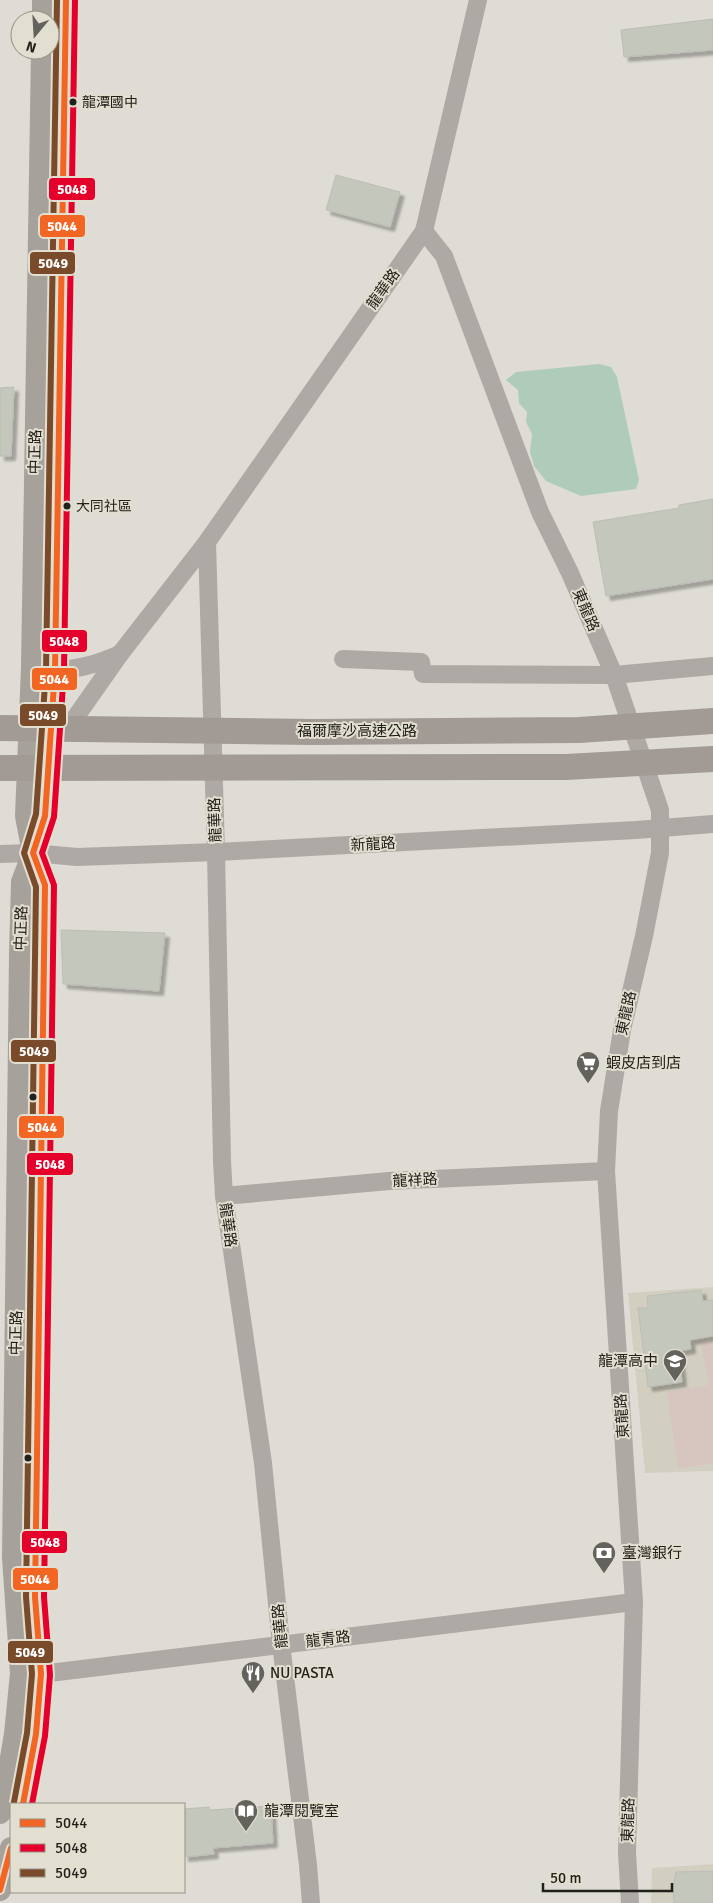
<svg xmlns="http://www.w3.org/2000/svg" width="713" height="1903" viewBox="0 0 713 1903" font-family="Signika,'Noto Sans TC',sans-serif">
	<defs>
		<filter id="shadow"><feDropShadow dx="4.5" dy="4.5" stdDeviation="1" flood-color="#0004"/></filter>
	</defs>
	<rect width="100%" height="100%" fill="#dedcd4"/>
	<g fill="#d3cfc0">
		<polygon points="713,1287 713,1471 645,1473 628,1293"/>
		<polygon points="713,1864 713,1903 651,1903 652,1868"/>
	</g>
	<polygon fill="#d7c5bf" points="713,1342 713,1463 678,1469 667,1392 709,1385 701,1344"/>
	<polygon fill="#aeccb9" points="599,364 611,367 617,377 639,480 636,489 581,496 546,481 534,466 530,452 532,434 526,422 527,412 519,403 518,390 506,380 516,372"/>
	<g fill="#c4c7bb" stroke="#bcbdb7" filter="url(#shadow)">
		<polygon points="713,19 713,50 624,57 621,30"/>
		<polygon points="336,175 400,192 390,227 326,210"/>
		<polygon points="14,387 11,456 0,456 0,388"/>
		<polygon points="713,499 713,579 606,596 593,522 679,508 679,505"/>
		<polygon points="61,930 165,933 159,991 63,984"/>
		<polygon points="701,1290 703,1301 713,1300 713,1336 690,1340 691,1349 679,1351 682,1382 648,1387 638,1308 648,1308 647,1296"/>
		<polygon points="271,1806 273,1843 213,1848 214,1854 184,1857 184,1809 209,1807 210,1810"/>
		<polygon points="713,1871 713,1903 674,1903 673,1887 676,1872"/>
	</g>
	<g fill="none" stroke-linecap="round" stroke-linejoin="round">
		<g stroke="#aea9a4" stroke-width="18">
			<polyline points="424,231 444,256 540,512 570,573 614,675 660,810 660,853 644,936 622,1030 609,1111 606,1171 634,1602 627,1853 630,1903"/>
			<polyline points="207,542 216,852 222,1161 224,1196 263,1463 281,1644 308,1865 311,1903"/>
			<polyline points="343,659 421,662 423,674 614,675 713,666"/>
			<path d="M43,669C69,672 96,665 120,654"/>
			<polyline points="61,732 68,728 120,654 207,542 424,231 478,0"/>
			<polyline points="0,854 33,853 77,857 216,852 636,830 713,824"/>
			<polyline points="224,1196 389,1181 606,1171"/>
			<polyline points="29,1673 41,1674 634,1602"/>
		</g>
		<g stroke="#a7a19b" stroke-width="22">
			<polyline points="43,20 43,0"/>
			<polyline points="23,1804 36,1734 41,1674 35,1597 45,885 33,853 45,816 55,670 66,0"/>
			<polyline points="0,1813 4,1800 15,1734 21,1673 13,1558 20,954 22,882 33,853 26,816 32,667 42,50"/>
			<polyline points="0,1890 11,1848"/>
		</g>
		<g stroke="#a29b95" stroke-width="26">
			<polyline points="0,728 313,732 579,730 713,721"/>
			<polyline points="0,768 566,767 713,759"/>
		</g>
		<g stroke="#e2ded0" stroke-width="10">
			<g id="bus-1">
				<polyline points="23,1804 36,1734 41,1674 35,1597 45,885 33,853 45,816 55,670 66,0"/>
				<polyline points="0,1890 11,1848"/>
			</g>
		</g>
		<g stroke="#e2ded0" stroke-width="10">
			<polyline id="bus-2" points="32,1804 45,1736 50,1675 44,1597 54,885 42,853 54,817 64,670 75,0"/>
		</g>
		<g stroke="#e2ded0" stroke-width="10">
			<polyline id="bus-3" points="14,1802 27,1733 32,1674 26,1597 36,887 24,853 36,814 46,670 57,0"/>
		</g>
		<use href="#bus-1" stroke="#f26522" stroke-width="6"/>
		<use href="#bus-2" stroke="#e4002b" stroke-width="6"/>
		<use href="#bus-3" stroke="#7a4b2a" stroke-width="6"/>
	</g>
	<defs>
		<g id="supermarket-pin" transform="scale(1.25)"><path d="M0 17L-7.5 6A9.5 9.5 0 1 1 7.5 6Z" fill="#64625c" stroke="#e2ded0"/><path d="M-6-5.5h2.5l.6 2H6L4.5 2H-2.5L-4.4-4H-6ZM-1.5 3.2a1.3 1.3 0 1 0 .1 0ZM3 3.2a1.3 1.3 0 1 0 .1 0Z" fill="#fff"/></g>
		<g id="school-pin" transform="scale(1.25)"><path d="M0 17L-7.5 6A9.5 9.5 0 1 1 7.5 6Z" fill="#64625c" stroke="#e2ded0"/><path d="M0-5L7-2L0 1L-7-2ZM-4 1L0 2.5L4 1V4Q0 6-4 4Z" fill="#fff"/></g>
		<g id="bank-pin" transform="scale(1.25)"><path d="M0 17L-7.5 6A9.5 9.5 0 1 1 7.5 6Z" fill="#64625c" stroke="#e2ded0"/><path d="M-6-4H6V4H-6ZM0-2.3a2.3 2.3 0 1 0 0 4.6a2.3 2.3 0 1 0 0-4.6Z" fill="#fff"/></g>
		<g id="restaurant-pin" transform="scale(1.25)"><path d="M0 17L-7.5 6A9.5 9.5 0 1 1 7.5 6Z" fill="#64625c" stroke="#e2ded0"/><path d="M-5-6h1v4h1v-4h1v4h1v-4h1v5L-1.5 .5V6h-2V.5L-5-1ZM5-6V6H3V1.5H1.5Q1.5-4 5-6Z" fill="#fff"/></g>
		<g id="library-pin" transform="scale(1.25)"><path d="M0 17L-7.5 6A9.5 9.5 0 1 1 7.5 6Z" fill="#64625c" stroke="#e2ded0"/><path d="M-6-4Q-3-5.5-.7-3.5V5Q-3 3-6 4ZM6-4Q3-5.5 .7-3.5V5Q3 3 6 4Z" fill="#fff"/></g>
	</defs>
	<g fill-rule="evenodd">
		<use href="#supermarket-pin" x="588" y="1063"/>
		<use href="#school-pin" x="675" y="1361"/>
		<use href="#bank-pin" x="604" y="1553"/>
		<use href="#restaurant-pin" x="253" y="1673"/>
		<use href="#library-pin" x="246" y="1811"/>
	</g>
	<g fill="#22201b" stroke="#e2ded0" stroke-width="2">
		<circle cx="73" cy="102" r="4.5"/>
		<circle cx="67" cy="506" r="4.5"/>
		<circle cx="33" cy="1097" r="4.5"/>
		<circle cx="28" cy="1458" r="4.5"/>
	</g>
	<g text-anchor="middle" stroke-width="4" stroke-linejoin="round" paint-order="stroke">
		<g font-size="14" fill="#22201b" stroke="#e2ded0" text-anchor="start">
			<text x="82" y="107">龍潭國中</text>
			<text x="76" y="511">大同社區</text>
		</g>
		<g font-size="15" fill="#22201b" stroke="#e2ded0">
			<text transform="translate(383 289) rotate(-55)" y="5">龍華路</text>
			<text transform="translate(35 452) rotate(-89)" y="5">中正路</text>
			<text transform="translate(586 610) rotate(67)" y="5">東龍路</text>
			<text x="357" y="736">福爾摩沙高速公路</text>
			<text transform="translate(215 820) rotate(-92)" y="5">龍華路</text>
			<text transform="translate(373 844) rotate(-3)" y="5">新龍路</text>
			<text transform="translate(21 928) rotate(-88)" y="5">中正路</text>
			<text transform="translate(626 1013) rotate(-78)" y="5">東龍路</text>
			<text transform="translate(415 1180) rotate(-3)" y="5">龍祥路</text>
			<text transform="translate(228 1225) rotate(82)" y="5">龍華路</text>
			<text transform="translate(16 1333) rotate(-89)" y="5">中正路</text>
			<text transform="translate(622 1416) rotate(-94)" y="5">東龍路</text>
			<text transform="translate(280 1626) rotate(-96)" y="5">龍華路</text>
			<text transform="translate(328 1639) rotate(-7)" y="5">龍青路</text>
			<text transform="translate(628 1820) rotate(-88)" y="5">東龍路</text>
		</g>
		<g font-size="15" fill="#22201b" stroke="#e2ded0" text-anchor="start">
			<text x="606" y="1068">蝦皮店到店</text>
			<text x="658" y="1366" text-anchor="end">龍潭高中</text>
			<text x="622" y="1558">臺灣銀行</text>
			<text x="270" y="1678">NU PASTA</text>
			<text x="264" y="1816">龍潭閱覽室</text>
		</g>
	</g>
	<g stroke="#e2ded0" stroke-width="2">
		<rect x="48" y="177" width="48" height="24" rx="5" fill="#e4002b"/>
		<rect x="39" y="214" width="47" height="24" rx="5" fill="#f26522"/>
		<rect x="29" y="251" width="47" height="24" rx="5" fill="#7a4b2a"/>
		<rect x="41" y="629" width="47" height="24" rx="5" fill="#e4002b"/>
		<rect x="31" y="667" width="47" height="24" rx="5" fill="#f26522"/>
		<rect x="19" y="703" width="48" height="24" rx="5" fill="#7a4b2a"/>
		<rect x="10" y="1039" width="47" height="24" rx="5" fill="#7a4b2a"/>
		<rect x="18" y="1115" width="47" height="24" rx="5" fill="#f26522"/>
		<rect x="26" y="1152" width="48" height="24" rx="5" fill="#e4002b"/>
		<rect x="21" y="1530" width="47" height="24" rx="5" fill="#e4002b"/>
		<rect x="12" y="1567" width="47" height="24" rx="5" fill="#f26522"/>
		<rect x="7" y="1640" width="47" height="24" rx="5" fill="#7a4b2a"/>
	</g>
	<g font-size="14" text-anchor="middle" font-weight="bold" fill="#fff">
		<text x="72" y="194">5048</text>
		<text x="62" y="231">5044</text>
		<text x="53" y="268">5049</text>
		<text x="64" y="646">5048</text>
		<text x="54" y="684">5044</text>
		<text x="43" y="720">5049</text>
		<text x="34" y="1056">5049</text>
		<text x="42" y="1132">5044</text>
		<text x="50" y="1169">5048</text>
		<text x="45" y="1547">5048</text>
		<text x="35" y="1584">5044</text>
		<text x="30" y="1657">5049</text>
	</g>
	<rect x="10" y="1803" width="175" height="90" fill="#e2ded0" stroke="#959288"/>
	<rect x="20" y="1819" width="25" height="8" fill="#f26522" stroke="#959288"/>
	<text x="55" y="1828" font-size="15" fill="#22201b">5044</text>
	<rect x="20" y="1844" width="25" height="8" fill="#e4002b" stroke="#959288"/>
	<text x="55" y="1853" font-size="15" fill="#22201b">5048</text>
	<rect x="20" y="1869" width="25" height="8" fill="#7a4b2a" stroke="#959288"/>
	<text x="55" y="1878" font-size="15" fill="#22201b">5049</text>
	<g transform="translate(35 35) rotate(198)"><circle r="24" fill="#e2ded0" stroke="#959288"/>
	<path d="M0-4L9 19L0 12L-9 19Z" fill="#64625c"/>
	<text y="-8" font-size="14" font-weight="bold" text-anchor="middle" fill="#22201b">N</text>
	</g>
	<path d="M543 1883v8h129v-8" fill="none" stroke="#22201b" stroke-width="2.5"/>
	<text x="550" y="1883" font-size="15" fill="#22201b" stroke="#e2ded0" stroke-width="4" paint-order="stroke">50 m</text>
</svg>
